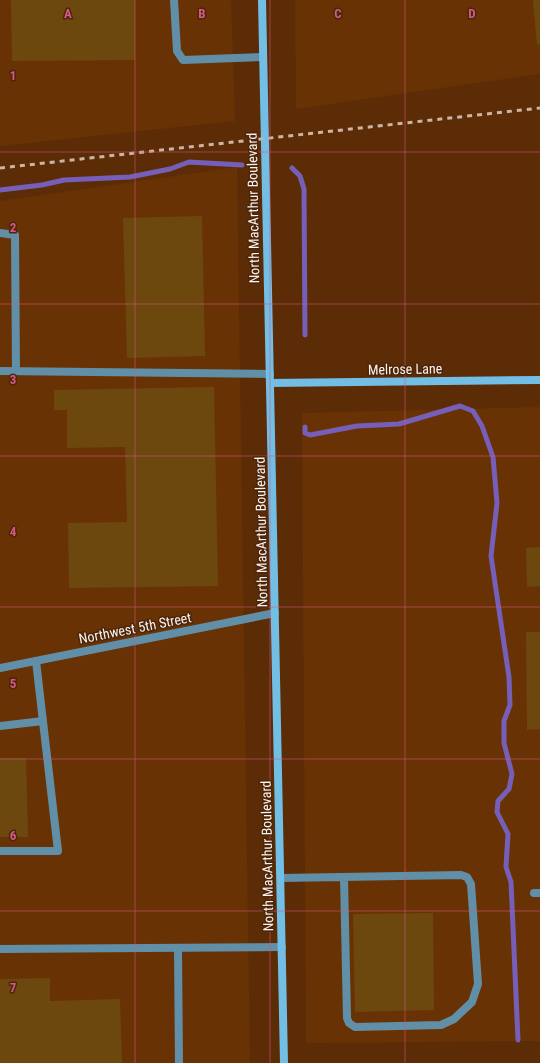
<svg xmlns="http://www.w3.org/2000/svg" width="540" height="1063" viewBox="0 0 540 1063" font-family="'Roboto Condensed',sans-serif">
	<rect width="100%" height="100%" fill="#5c2c06"/>
	<g fill="#693204">
		<polygon points="0,0 231,0 235,121 0,146"/>
		<polygon points="295,0 540,0 540,74 296,109"/>
		<polygon points="237,167 250,1063 0,1063 0,201"/>
		<polygon points="540,407 540,1041 306,1043 302,413"/>
	</g>
	<g fill="none" stroke-linecap="round" stroke-linejoin="round">
		<g stroke="#755fb9" stroke-width="5">
			<polyline points="292,168 300,176 304,189 305,335"/>
			<polyline points="0,190 42,185 64,180 130,177 170,169 189,162 242,165"/>
			<polyline points="305,427 305,433 310,435 357,426 399,424 460,406 473,411 482,426 493,457 497,503 491,556 509,677 510,705 504,721 504,743 512,774 509,789 498,801 497,812 508,834 506,867 511,882 518,1040"/>
		</g>
	</g>
	<g fill="#6c480f">
		<polygon points="11,0 135,0 135,60 12,61"/>
		<polygon points="533,0 540,0 540,44 537,45"/>
		<polygon points="202,216 205,356 127,358 123,218"/>
		<polygon points="214,387 218,586 69,588 68,523 127,522 125,447 67,448 67,410 54,410 54,390"/>
		<polygon points="540,547 540,586 527,587 526,548"/>
		<polygon points="526,632 540,632 540,729 527,730"/>
		<polygon points="0,758 26,758 28,837 0,837"/>
		<polygon points="433,913 434,1010 355,1012 353,914"/>
		<polygon points="50,978 50,1001 120,999 122,1063 0,1063 0,979"/>
	</g>
	<g fill="none" stroke-linecap="round" stroke-linejoin="round">
		<g stroke="#618fa7" stroke-width="8">
			<polyline points="174,0 177,51 183,60 263,57"/>
			<polyline points="0,233 15,235 16,371"/>
			<polyline points="0,371 270,374"/>
			<polyline points="0,726 43,721"/>
			<polyline points="0,851 58,851 36,661"/>
			<polyline points="281,878 461,875 467,877 471,884 478,984 472,1002 454,1019 441,1025 355,1027 349,1023 347,1018 344,877"/>
			<polyline points="178,948 179,1063"/>
			<polyline points="0,949 282,947"/>
		</g>
		<g stroke="#618fa7" stroke-width="8">
			<polyline points="0,668 275,613"/>
			<polyline points="534,893 540,893"/>
		</g>
		<g stroke="#73bee5" stroke-width="8">
			<polyline points="262,0 284,1063"/>
			<polyline points="270,383 540,380"/>
		</g>
		<polyline stroke="#ccb5a4" stroke-width="3" stroke-dasharray="5 5" stroke-linecap="butt" points="0,168 540,108"/>
	</g>
	<path fill="none" stroke="#d45986" stroke-width="1" stroke-opacity="0.55" d="M135,0V1063M270,0V1063M405,0V1063M0,152H540M0,304H540M0,456H540M0,607H540M0,759H540M0,911H540"/>
	<g text-anchor="middle" stroke-width="3" stroke-linejoin="round" paint-order="stroke">
		<g font-size="14" fill="#fef1ea" stroke="#4b260b">
			<text transform="translate(253 208) rotate(-91)" y="5">North MacArthur Boulevard</text>
			<text transform="translate(405 369) rotate(-1)" y="5">Melrose Lane</text>
			<text transform="translate(261 532) rotate(-91)" y="5">North MacArthur Boulevard</text>
			<text transform="translate(135 628) rotate(-11)" y="5">Northwest 5th Street</text>
			<text transform="translate(267 856) rotate(-91)" y="5">North MacArthur Boulevard</text>
		</g>
	</g>
	<g font-size="13" text-anchor="middle" font-weight="bold" fill="#d45986" stroke="#4b260b" stroke-width="3" stroke-linejoin="round" paint-order="stroke">
		<text x="68" y="18">A</text>
		<text x="202" y="18">B</text>
		<text x="338" y="18">C</text>
		<text x="472" y="18">D</text>
		<text x="13" y="80">1</text>
		<text x="13" y="232">2</text>
		<text x="13" y="384">3</text>
		<text x="13" y="536">4</text>
		<text x="13" y="688">5</text>
		<text x="13" y="840">6</text>
		<text x="13" y="992">7</text>
	</g>
</svg>
